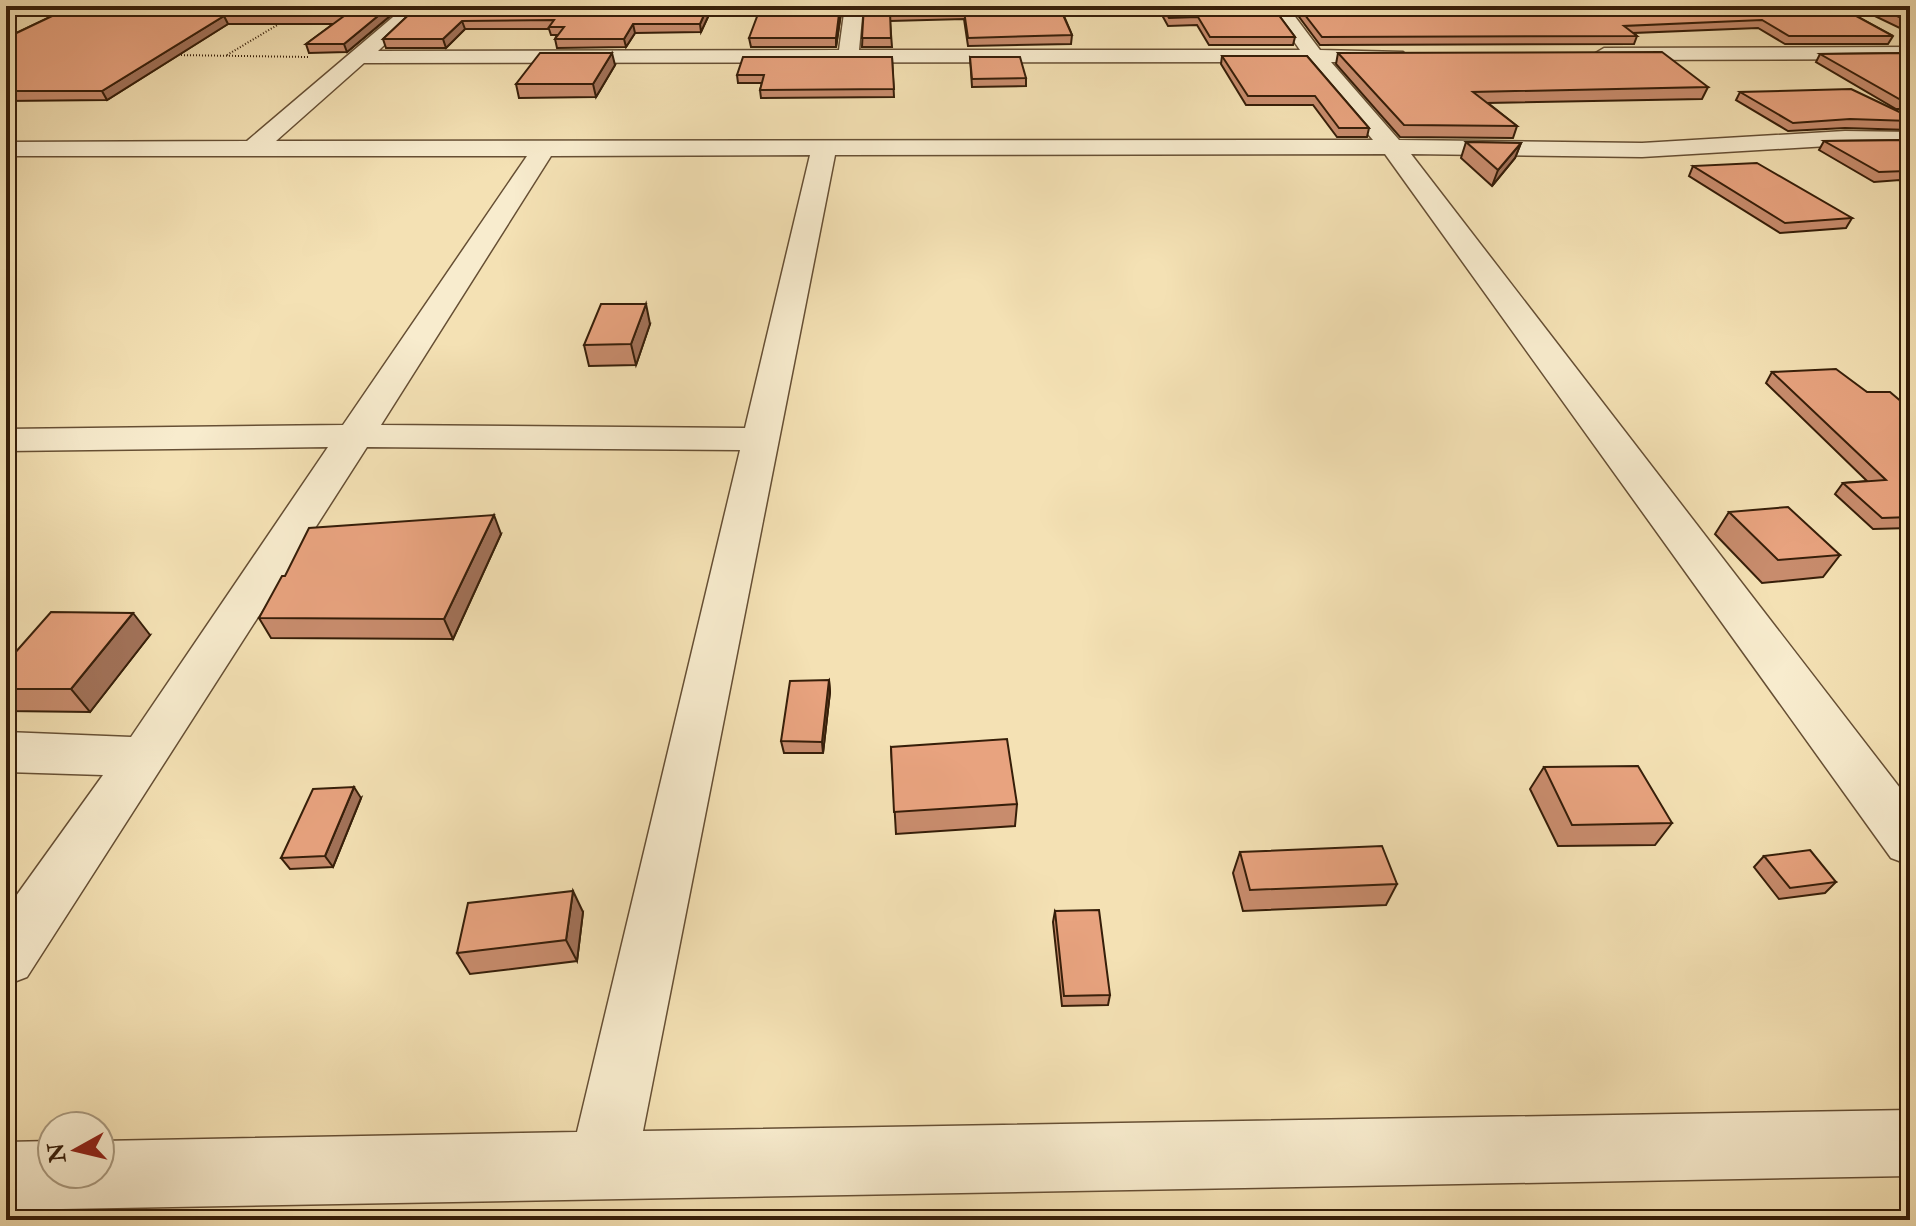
<svg xmlns="http://www.w3.org/2000/svg" width="1916" height="1226" viewBox="0 0 1916 1226" font-family="'IM FELL Double Pica',serif">
	<rect width="100%" height="100%" fill="#f4e1b4"/>
	<filter id="stains"><feTurbulence type="fractalNoise" baseFrequency=".0025" numOctaves="4"/><feColorMatrix values="0 0 0 0 .2 0 0 0 0 .09 0 0 0 0 .02 0 0 0 .5 -.17"/></filter>
	<radialGradient id="worn" r=".72"><stop offset=".6" stop-color="#630" stop-opacity="0"/><stop offset="1" stop-color="#630" stop-opacity=".3"/></radialGradient>
	<g fill="none" stroke-linecap="round" stroke-linejoin="round">
		<g stroke="#664f34" stroke-width="3">
			<g id="street">
				<path d="M406,6H426L378,51L839,50L845,6H863L859,50H1300L1269,6H1287L1320,50L1403,52L1406,56L1403,60L1396,62H1331L1399,140L1642,143L1845,131L1910,132V146L1845,145L1642,157L1411,154L1910,801V865L1891,858L1385,154L835,155L643,1131L1910,1110V1176L6,1210V1142L52,1141V1174H100V1141L577,1132L740,450L367,447L27,977L6,985V910L103,775L6,772V732L131,737L328,447L6,451V429L343,425L527,156H6V142L247,141ZM1308,62L1373,140L276,141L364,63ZM810,155L745,428L381,425L551,156Z"/>
				<polygon points="1910,47 1910,59 1604,60 1594,54 1604,48"/>
			</g>
		</g>
		<g stroke="#361e09" stroke-width="2" stroke-dasharray="1 2" stroke-linecap="butt">
			<polyline points="175,55 309,57"/>
			<polyline points="227,55 284,21"/>
		</g>
		<use href="#street" fill="#f8ecce" fill-rule="evenodd"/>
	</g>
	<g fill="#c88c6d" stroke="#361e09" stroke-width="2">
		<polygon points="73,6 402,6 347,52 309,53 306,44 333,24 228,24 107,100 6,101 6,38"/>
		<polygon points="418,6 713,6 701,32 635,33 626,47 557,48 555,39 557,35 551,35 549,29 465,29 446,48 386,48 383,39"/>
		<polygon points="842,6 836,47 751,47 749,38"/>
		<polygon points="864,6 1061,6 1061,9 1072,35 1071,44 968,46 964,19 890,21 892,47 862,47"/>
		<polygon points="1157,6 1272,6 1295,37 1293,45 1209,45 1197,25 1168,26"/>
		<polygon points="1291,6 1838,6 1893,36 1888,44 1785,44 1758,28 1634,33 1637,36 1634,44 1320,45"/>
		<polygon points="1854,6 1910,6 1910,33"/>
		<polygon points="1338,53 1708,87 1702,99 1488,103 1517,126 1513,138 1400,137 1336,64"/>
		<polygon points="1910,53 1910,109 1896,109 1816,62 1820,54"/>
		<polygon points="1222,56 1307,56 1369,128 1367,137 1337,137 1313,105 1246,105 1221,64"/>
		<polygon points="892,57 894,97 761,98 760,90 762,83 738,83 737,75"/>
		<polygon points="970,57 1026,78 1026,86 972,87"/>
		<polygon points="615,65 596,97 519,98 516,84"/>
		<polygon points="1740,92 1910,117 1910,130 1845,128 1788,131 1736,100"/>
		<polygon points="1910,140 1910,187 1900,180 1874,182 1819,150 1824,141"/>
		<polygon points="1466,142 1521,143 1515,158 1492,186 1461,158"/>
		<polygon points="1693,166 1852,218 1846,228 1780,233 1689,176"/>
		<polygon points="650,324 636,365 589,366 584,345"/>
		<polygon points="1772,372 1867,392 1910,409 1910,528 1873,529 1835,494 1843,483 1867,481 1766,383"/>
		<polygon points="1729,512 1840,555 1823,577 1762,583 1715,534"/>
		<polygon points="501,534 453,639 271,638 259,618"/>
		<polygon points="150,635 90,712 6,711 6,663"/>
		<polygon points="829,680 830,692 823,753 784,753 781,741"/>
		<polygon points="891,747 1017,804 1015,826 896,834"/>
		<polygon points="1544,767 1672,823 1655,845 1558,846 1530,789"/>
		<polygon points="361,798 333,867 290,869 281,858"/>
		<polygon points="1240,852 1397,884 1386,905 1243,911 1233,873"/>
		<polygon points="1764,856 1836,882 1825,893 1779,899 1754,867"/>
		<polygon points="1055,911 1110,995 1108,1005 1062,1006 1053,922"/>
		<polygon points="583,912 577,961 470,974 457,953"/>
	</g>
	<g fill="#a27259" stroke="#361e09" stroke-width="2">
		<polygon points="390,6 402,6 347,52 344,44"/>
		<polygon points="708,6 713,6 701,32 700,24"/>
		<polygon points="840,6 842,6 836,47 836,38"/>
		<polygon points="224,16 228,24 107,100 102,91"/>
		<polygon points="462,21 465,29 446,48 443,39"/>
		<polygon points="633,24 635,33 626,47 624,39"/>
		<polygon points="612,53 615,65 596,97 593,84"/>
		<polygon points="1521,143 1515,158 1492,186 1498,170"/>
		<polygon points="646,304 650,324 636,365 631,344"/>
		<polygon points="494,515 501,534 453,639 444,619"/>
		<polygon points="133,613 150,635 90,712 71,689"/>
		<polygon points="829,680 830,692 823,753 822,742"/>
		<polygon points="354,787 361,798 333,867 325,856"/>
		<polygon points="573,891 583,912 577,961 566,940"/>
	</g>
	<g fill="#e8a37f" stroke="#361e09" stroke-width="2">
		<polygon points="73,6 390,6 344,44 306,44 344,16 224,16 102,91 6,91 6,38"/>
		<polygon points="418,6 708,6 700,24 633,24 624,39 555,39 564,27 549,27 554,20 462,21 443,39 383,39"/>
		<polygon points="761,6 840,6 836,38 749,38"/>
		<polygon points="864,6 1059,6 1072,35 968,38 964,11 890,12 891,38 862,38"/>
		<polygon points="1162,6 1272,6 1295,37 1210,37 1198,17 1169,18"/>
		<polygon points="1298,6 1838,6 1893,36 1789,36 1762,20 1624,26 1637,36 1322,37"/>
		<polygon points="1875,6 1910,6 1910,22"/>
		<polygon points="1662,52 1708,87 1473,92 1517,126 1404,125 1338,53"/>
		<polygon points="540,53 612,53 593,84 516,84"/>
		<polygon points="1910,53 1910,100 1901,100 1820,54"/>
		<polygon points="1222,56 1307,56 1369,128 1339,128 1315,96 1248,96"/>
		<polygon points="743,57 892,57 894,89 760,90 764,75 737,75"/>
		<polygon points="970,57 1020,57 1026,78 972,79"/>
		<polygon points="1851,89 1910,117 1910,121 1850,119 1793,123 1740,92"/>
		<polygon points="1910,140 1910,174 1906,171 1879,172 1824,141"/>
		<polygon points="1466,142 1521,143 1498,170"/>
		<polygon points="1757,163 1852,218 1785,223 1693,166"/>
		<polygon points="601,304 646,304 631,344 584,345"/>
		<polygon points="1836,369 1867,392 1890,392 1910,409 1910,517 1882,518 1843,483 1886,480 1772,372"/>
		<polygon points="1788,507 1840,555 1778,560 1729,512"/>
		<polygon points="494,515 444,619 259,618 282,576 285,576 309,528"/>
		<polygon points="51,612 133,613 71,689 6,689 6,663"/>
		<polygon points="829,680 822,742 781,741 790,681"/>
		<polygon points="1007,739 1017,804 894,812 891,747"/>
		<polygon points="1638,766 1672,823 1572,825 1544,767"/>
		<polygon points="354,787 325,856 281,858 313,789"/>
		<polygon points="1382,846 1397,884 1250,890 1240,852"/>
		<polygon points="1810,850 1836,882 1790,888 1764,856"/>
		<polygon points="573,891 566,940 457,953 468,903"/>
		<polygon points="1099,910 1110,995 1064,996 1055,911"/>
	</g>
	<rect width="1916" height="1226" fill="none" stroke="#f4e1b4" stroke-width="32"/>
	<rect x="8" y="8" width="1900" height="1210" fill="none" stroke="#361e09" stroke-width="4"/>
	<rect x="16" y="16" width="1884" height="1194" fill="none" stroke="#361e09" stroke-width="2"/>
	<g transform="translate(76 1150) rotate(262)"><circle r="38" fill="#f8ecce" stroke="#aa9a7f" stroke-width="2"/>
	<path d="M0-6L14 30L0 20L-14 30Z" fill="#8f2418"/>
	<text y="-12" font-size="22" font-weight="bold" text-anchor="middle" fill="#361e09">N</text>
	</g>
	<rect width="100%" height="100%" filter="url(#stains)"/>
	<rect width="100%" height="100%" fill="url(#worn)"/>
</svg>
